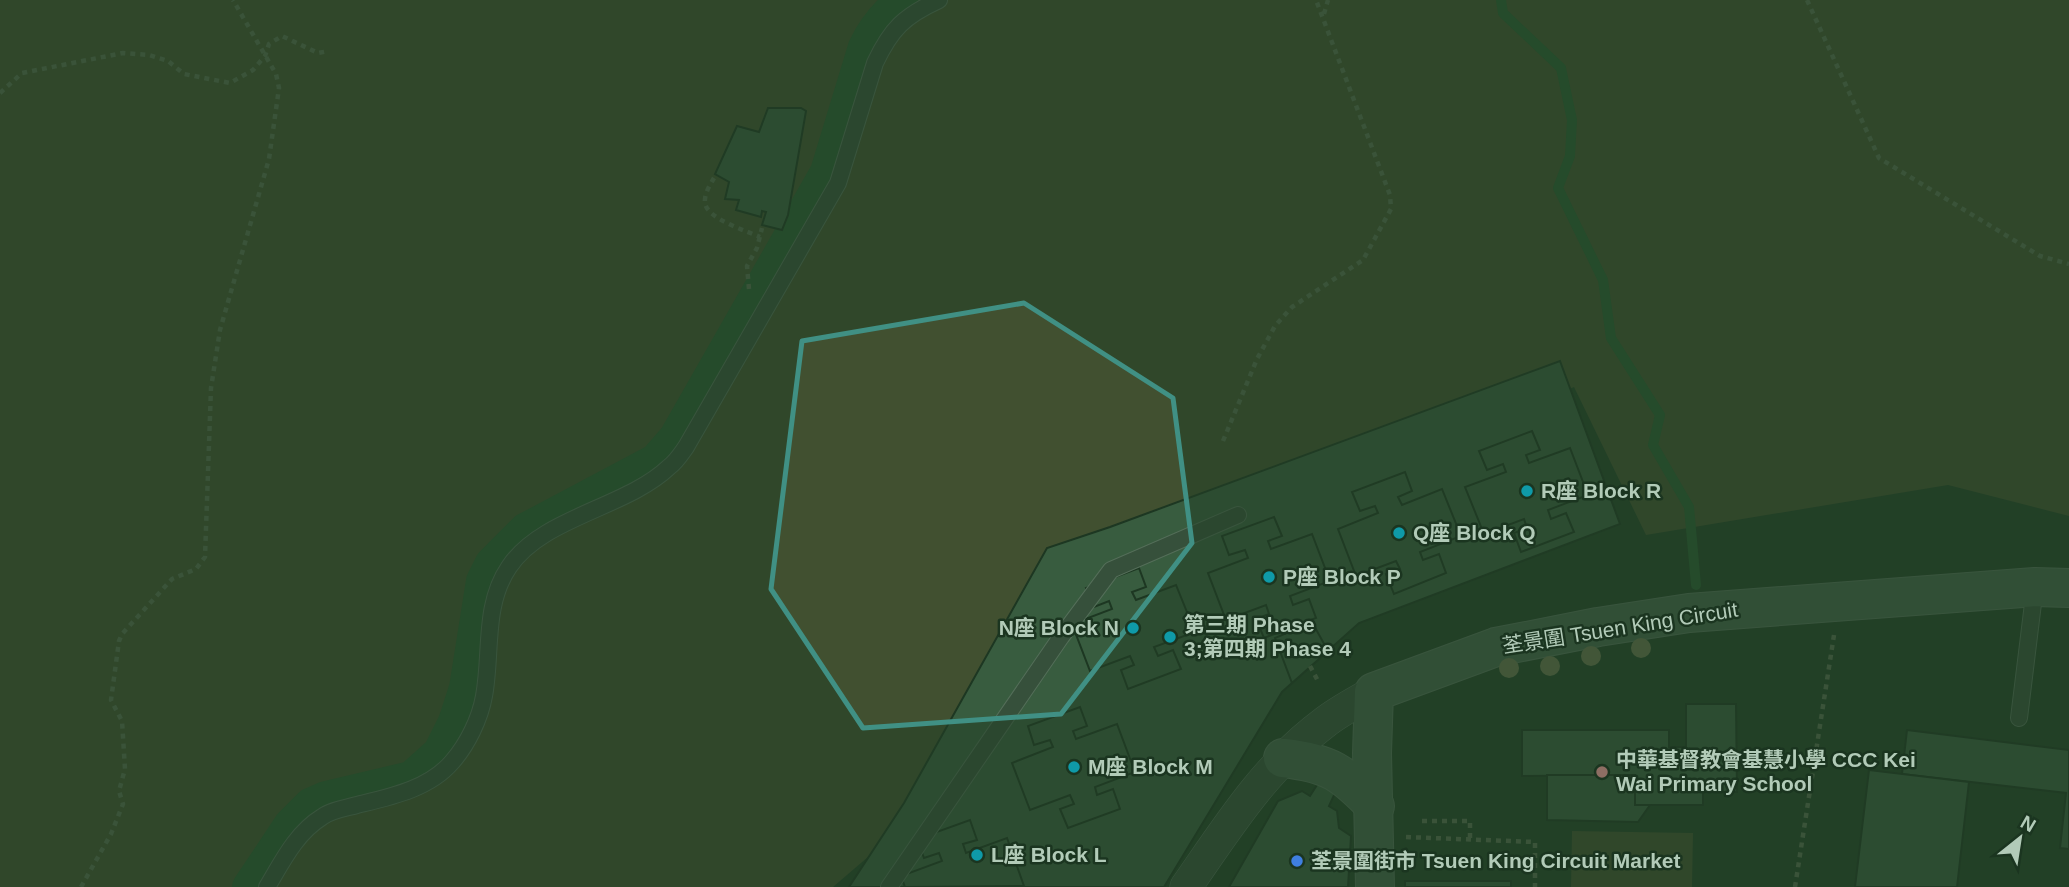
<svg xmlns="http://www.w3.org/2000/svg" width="2069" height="887" viewBox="0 0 2069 887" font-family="Arial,'Noto Sans TC',sans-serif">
	<rect width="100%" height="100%" fill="#224027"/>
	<g fill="#415030">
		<polygon points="0,0 2069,0 2069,516 1948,485 1646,535 1574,387 1432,449 953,784 833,887 0,887"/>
		<polygon points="1572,831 1693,833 1692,887 1571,887"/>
	</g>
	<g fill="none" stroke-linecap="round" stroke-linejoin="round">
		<polyline stroke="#285931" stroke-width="10" points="1501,0 1503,13 1561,68 1572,120 1570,156 1558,188 1603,280 1611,338 1660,415 1653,445 1689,507 1696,585"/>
		<path stroke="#285931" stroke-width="32" d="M248,887L290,824L310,804L326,797L411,777L439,752L454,722L465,688L482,581L491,563L525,529L655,460L675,437L826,172L864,47C873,28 885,13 902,0"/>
	</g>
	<g fill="#385c3f" stroke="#1d3722" stroke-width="2">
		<polygon points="768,108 801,108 806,111 788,215 782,230 762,225 766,212 762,211 761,217 736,210 739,200 725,199 729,182 715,174 737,126 759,132"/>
		<polygon points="1560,361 1620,524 1359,623 1282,692 1164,887 849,887 904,803 1047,548 1110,527"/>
		<polygon points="1532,431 1540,450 1526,455 1529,463 1570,448 1588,495 1548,510 1551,519 1566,513 1574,532 1521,552 1514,533 1527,528 1524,519 1484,534 1465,487 1506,472 1503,464 1487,470 1479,451"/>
		<polygon points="1405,472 1412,491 1398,497 1402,505 1442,489 1461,536 1420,552 1423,560 1439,554 1446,573 1394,594 1386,574 1400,569 1396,561 1356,576 1338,529 1378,513 1375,506 1360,511 1352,492"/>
		<polygon points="1274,517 1282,536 1268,541 1271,549 1312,534 1330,581 1290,596 1293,605 1309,599 1316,618 1264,638 1256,619 1269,614 1266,605 1226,620 1208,573 1248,558 1245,550 1229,555 1222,536"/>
		<polygon points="1139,568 1146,587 1132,592 1136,600 1176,585 1195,632 1154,647 1158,656 1173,650 1181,669 1128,689 1121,670 1134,665 1130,656 1090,671 1072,624 1112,609 1109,601 1094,607 1086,588"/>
		<polygon points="1312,622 1328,651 1292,683 1275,638"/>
		<polygon points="1686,704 1736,704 1737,792 1703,792 1703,805 1635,805 1635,775 1522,776 1522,730 1669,730 1669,747 1686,747"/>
		<polygon points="1080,707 1087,726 1073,731 1076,739 1117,724 1135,772 1095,787 1097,795 1113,789 1120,809 1068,828 1060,809 1074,804 1070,795 1030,810 1012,763 1053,747 1050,740 1034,745 1028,726"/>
		<polygon points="1907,730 2069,750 2069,849 2060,848 2066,793 1902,774"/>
		<polygon points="1869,770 1969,782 1957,887 1855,887"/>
		<polygon points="1547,775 1635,775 1635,805 1650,805 1638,822 1547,820"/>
		<polygon points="1327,784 1335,793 1329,806 1337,811 1339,828 1351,836 1348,887 1229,887 1278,801 1302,791 1310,796 1317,785"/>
		<polygon points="970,820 977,840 963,844 966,853 1007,838 1024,886 905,887 901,876 942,861 939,853 924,858 917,839"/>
		<rect x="1405" y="881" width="106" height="6"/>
	</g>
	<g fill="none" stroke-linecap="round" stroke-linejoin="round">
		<g stroke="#546e59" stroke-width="18">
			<g id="lane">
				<polyline points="2019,718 2035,587"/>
				<path d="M267,887C282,862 296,833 322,817C331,810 346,808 357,805C390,797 429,789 452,762C467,745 480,719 484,696C492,653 483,605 509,567C542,517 626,508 669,467C676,462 681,454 686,447L838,183L875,63C891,29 904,16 939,0"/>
				<polyline points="889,887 1061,637 1111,570 1238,515"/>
			</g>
		</g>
		<g stroke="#546e59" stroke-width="33">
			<path id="street" d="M1186,887C1227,828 1265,767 1324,723C1339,711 1357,702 1374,692"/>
		</g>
		<g stroke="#546e59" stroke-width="40">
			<g id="secondary">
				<path d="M1283,758C1330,763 1343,773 1375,806"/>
				<polyline points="1375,887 1372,753 1374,692 1496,647 1598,627 1689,613 2035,587 2069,588"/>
			</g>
		</g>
		<g stroke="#576b51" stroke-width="4.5" stroke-dasharray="5 5" stroke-linecap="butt">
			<polyline points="1807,0 1879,158 2040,256 2069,264"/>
			<polyline points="1324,14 1328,0"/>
			<polyline points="0,93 22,73 123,53 149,55 168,61 184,74 230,83 253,70 265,56 269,44 282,36 318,53 329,51"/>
			<path d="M714,178C710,185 704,194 705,203C707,219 747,231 760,237"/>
			<polyline points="749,289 747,266 757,248 762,228"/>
			<polyline points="1223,441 1257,359 1275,326 1292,307 1363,260 1391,209 1390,195 1316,0"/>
			<polyline points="1310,666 1318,681"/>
			<polyline points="1422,821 1470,821 1470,839"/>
			<polyline points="1406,837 1535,842 1535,887"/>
			<polyline points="81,887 111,834 123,804 119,791 125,769 122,721 111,700 119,641 122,634 172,579 196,569 205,557 211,388 220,330 269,159 279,88 276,74 233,0"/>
			<polyline points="1795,887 1834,635"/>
		</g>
		<use href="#lane" stroke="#36503b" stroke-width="16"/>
		<use href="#street" stroke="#36503b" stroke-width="32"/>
		<use href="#secondary" stroke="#44634b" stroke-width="38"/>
	</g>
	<g fill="#69724f">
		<circle cx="1641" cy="648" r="10"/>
		<circle cx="1591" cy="656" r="10"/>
		<circle cx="1550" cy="666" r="10"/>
		<circle cx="1509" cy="668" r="10"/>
	</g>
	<path d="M0 0H2069V887H0ZM1024,303L1173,398L1192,543L1061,714L863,728L771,589L802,341Z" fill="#224027" fill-opacity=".55" fill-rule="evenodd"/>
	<path fill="none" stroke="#409084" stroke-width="5" stroke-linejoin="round" d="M1024,303L1173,398L1192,543L1061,714L863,728L771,589L802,341Z"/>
	<g fill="#0f9aa8" stroke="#1b3520" stroke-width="2.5">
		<circle cx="1527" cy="491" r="7"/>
		<circle cx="1399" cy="533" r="7"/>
		<circle cx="1269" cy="577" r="7"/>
		<circle cx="1133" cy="628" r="7"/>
		<circle cx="1170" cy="637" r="7"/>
		<circle cx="1074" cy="767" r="7"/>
		<circle cx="977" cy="855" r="7"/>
	</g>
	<circle fill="#8d6e63" stroke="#1b3520" stroke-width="2.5" cx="1602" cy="772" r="7"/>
	<circle fill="#3f7fe0" stroke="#1b3520" stroke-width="2.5" cx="1297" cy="861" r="7"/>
	<g text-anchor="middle" stroke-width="5" stroke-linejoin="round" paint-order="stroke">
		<g font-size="21" font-weight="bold" fill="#b2cbb8" stroke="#1b3520" text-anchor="start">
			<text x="1541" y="498">R座 Block R</text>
			<text x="1413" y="540">Q座 Block Q</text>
			<text x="1283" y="584">P座 Block P</text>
			<text x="1184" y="632">第三期 Phase<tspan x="1184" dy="24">3;第四期 Phase 4</tspan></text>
			<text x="1119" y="635" text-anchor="end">N座 Block N</text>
			<text x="1616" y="767">中華基督教會基慧小學 CCC Kei<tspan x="1616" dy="24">Wai Primary School</tspan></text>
			<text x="1088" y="774">M座 Block M</text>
			<text x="991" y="862">L座 Block L</text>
			<text x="1311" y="868">荃景圍街市 Tsuen King Circuit Market</text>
		</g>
		<g font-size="21" fill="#b2cbb8" stroke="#1b3520">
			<text transform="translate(1620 628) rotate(-9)" y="7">荃景圍 Tsuen King Circuit</text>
		</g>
	</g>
	<g transform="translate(2020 838) rotate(30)" stroke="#1b3520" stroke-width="5" paint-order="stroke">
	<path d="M0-5L12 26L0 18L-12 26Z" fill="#b2cbb8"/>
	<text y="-10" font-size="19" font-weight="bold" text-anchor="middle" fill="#b2cbb8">N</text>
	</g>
</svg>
